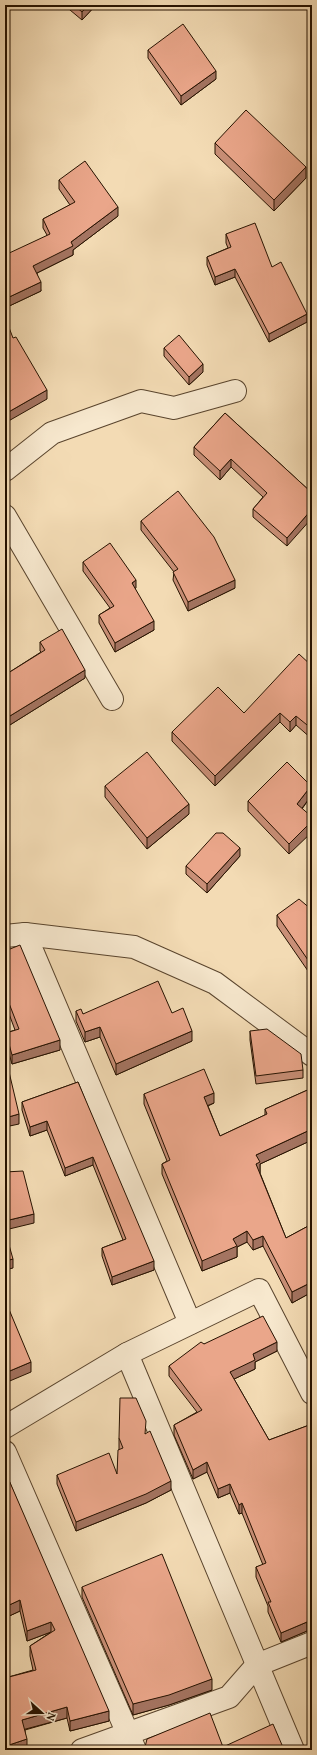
<svg xmlns="http://www.w3.org/2000/svg" width="317" height="1755" viewBox="0 0 317 1755" font-family="Vollkorn,serif">
	<rect width="100%" height="100%" fill="#f3dbb4"/>
	<filter id="stains"><feTurbulence type="fractalNoise" baseFrequency=".005" numOctaves="4"/><feColorMatrix values="0 0 0 0 .2 0 0 0 0 .09 0 0 0 0 .02 0 0 0 .5 -.17"/></filter>
	<radialGradient id="worn" r=".72"><stop offset=".6" stop-color="#630" stop-opacity="0"/><stop offset="1" stop-color="#630" stop-opacity=".3"/></radialGradient>
	<g fill="none" stroke-linecap="round" stroke-linejoin="round">
		<g stroke="#59442d" stroke-width="24">
			<g id="street">
				<polyline points="5,470 52,433 141,401 174,408 235,391"/>
				<polyline points="5,516 112,699"/>
				<polyline points="25,934 190,1323"/>
				<polyline points="5,936 25,934 134,947 215,983 312,1055"/>
				<polyline points="127,1354 293,1750"/>
				<polyline points="5,1427 127,1354 259,1290 312,1393"/>
				<polyline points="5,1452 135,1750"/>
				<polyline points="82,1750 229,1697 257,1665 312,1643"/>
			</g>
		</g>
		<use href="#street" stroke="#f7e8ce" stroke-width="22"/>
	</g>
	<g fill="#c98f77" stroke="#261200">
		<polygon points="64,5 96,5 82,20"/>
		<polygon points="148,50 216,79 181,105 148,58"/>
		<polygon points="215,143 306,178 274,211 215,154"/>
		<polygon points="59,180 118,216 73,250 73,255 37,273 41,291 5,308 47,235 43,228 43,219 70,205 59,189"/>
		<polygon points="226,234 272,267 307,322 269,342 235,277 215,285 207,265 207,257 228,248 226,243"/>
		<polygon points="164,348 203,372 189,385 164,356"/>
		<polygon points="225,413 312,493 287,546 253,517 253,509 263,497 231,467 220,480 194,455 194,447"/>
		<polygon points="141,521 235,588 188,611 173,580 174,572 141,530"/>
		<polygon points="83,562 136,588 135,589 154,630 115,652 99,623 99,615 110,608 83,571"/>
		<polygon points="40,642 85,678 5,728 5,675 41,652 40,651"/>
		<polygon points="312,666 312,739 296,725 290,732 280,722 215,786 172,741 172,732 244,713"/>
		<polygon points="105,786 189,814 147,849 105,797"/>
		<polygon points="311,796 302,809 289,854 248,811 248,801"/>
		<polygon points="240,856 207,893 186,874 186,866"/>
		<polygon points="312,910 312,969 308,971 277,926 277,915"/>
		<polygon points="5,951 60,1050 12,1064 6,1043 6,1033 15,1030 5,1003"/>
		<polygon points="76,1011 83,1014 172,1013 192,1041 116,1075 100,1037 85,1042 76,1021"/>
		<polygon points="250,1031 303,1070 303,1078 256,1084 250,1040"/>
		<polygon points="78,1082 154,1270 112,1285 102,1256 102,1248 123,1240 93,1165 65,1176 47,1130 30,1136 22,1110 22,1102"/>
		<polygon points="312,1088 312,1140 260,1164 260,1173 286,1238 312,1224 312,1292 292,1303 263,1246 253,1250 247,1242 237,1247 237,1257 202,1271 162,1174 162,1164 167,1161 144,1104 144,1094 214,1103 208,1106 220,1136 265,1115 265,1109"/>
		<polygon points="204,1344 277,1351 255,1362 255,1369 234,1379 269,1440 312,1424 312,1631 307,1631 281,1642 268,1612 268,1606 256,1577 256,1567 263,1565 242,1513 239,1514 230,1493 218,1498 207,1472 193,1479 174,1435 174,1425 197,1412 169,1376 169,1366"/>
		<polygon points="145,1433 171,1490 146,1503 76,1531 57,1484 57,1475 117,1474 119,1449 119,1438"/>
		<polygon points="5,1471 109,1721 70,1731 67,1718 25,1730 27,1750 5,1750 5,1678 33,1670 30,1656 30,1646 51,1632 27,1641 20,1611 5,1618"/>
		<polygon points="82,1587 212,1690 169,1705 133,1715 82,1597"/>
	</g>
	<g fill="#a47461" stroke="#261200">
		<polygon points="88,5 96,5 82,20 82,12"/>
		<polygon points="7,68 7,79 5,79 5,69"/>
		<polygon points="216,71 216,79 181,105 181,96"/>
		<polygon points="306,167 306,178 274,211 274,200"/>
		<polygon points="118,207 118,216 73,250 73,255 33,275 33,266 71,242"/>
		<polygon points="235,269 235,277 215,285 215,277"/>
		<polygon points="41,282 41,291 5,308 5,299"/>
		<polygon points="307,314 307,322 269,342 269,334"/>
		<polygon points="203,364 203,372 189,385 189,377"/>
		<polygon points="47,390 47,399 5,423 5,414"/>
		<polygon points="231,459 231,467 220,480 220,471"/>
		<polygon points="312,509 312,518 287,546 287,538"/>
		<polygon points="136,580 136,588 132,591 132,583"/>
		<polygon points="235,580 235,588 188,611 188,602"/>
		<polygon points="154,621 154,630 115,652 115,643"/>
		<polygon points="85,670 85,678 5,728 5,719"/>
		<polygon points="280,713 280,722 215,786 215,776"/>
		<polygon points="296,716 296,725 290,732 290,722"/>
		<polygon points="311,786 311,796 297,815 297,804"/>
		<polygon points="189,804 189,814 147,849 147,838"/>
		<polygon points="312,821 312,832 289,854 289,844"/>
		<polygon points="240,848 240,856 207,893 207,884"/>
		<polygon points="312,958 312,969 308,971 308,960"/>
		<polygon points="100,1027 100,1037 85,1042 85,1032"/>
		<polygon points="192,1031 192,1041 116,1075 116,1064"/>
		<polygon points="60,1040 60,1050 12,1064 12,1055"/>
		<polygon points="214,1093 214,1103 204,1107 204,1097"/>
		<polygon points="19,1114 19,1124 5,1127 5,1118"/>
		<polygon points="47,1121 47,1130 30,1136 30,1127"/>
		<polygon points="312,1129 312,1140 260,1164 260,1173 256,1174 256,1155"/>
		<polygon points="93,1157 93,1165 65,1176 65,1168"/>
		<polygon points="34,1214 34,1223 5,1230 5,1221"/>
		<polygon points="247,1231 247,1242 237,1247 237,1257 202,1271 202,1261 233,1239"/>
		<polygon points="263,1236 263,1246 253,1250 253,1240"/>
		<polygon points="13,1259 13,1268 5,1270 5,1261"/>
		<polygon points="154,1261 154,1270 112,1285 112,1277"/>
		<polygon points="312,1282 312,1292 292,1303 292,1292"/>
		<polygon points="277,1342 277,1351 255,1362 255,1369 230,1381 230,1372 253,1354"/>
		<polygon points="31,1362 31,1372 5,1383 5,1373"/>
		<polygon points="207,1462 207,1472 193,1479 193,1470"/>
		<polygon points="171,1481 171,1490 146,1503 76,1531 76,1522"/>
		<polygon points="230,1484 230,1493 218,1498 218,1489"/>
		<polygon points="242,1503 242,1513 239,1514 239,1505"/>
		<polygon points="20,1600 20,1611 5,1618 5,1607"/>
		<polygon points="51,1622 51,1632 27,1641 27,1631"/>
		<polygon points="307,1622 307,1631 281,1642 281,1633"/>
		<polygon points="212,1679 212,1690 169,1705 133,1715 133,1704"/>
		<polygon points="67,1707 67,1718 22,1730 22,1720"/>
		<polygon points="109,1711 109,1721 70,1731 70,1721"/>
		<polygon points="27,1739 27,1750 9,1750 9,1745"/>
		<polygon points="8,1740 8,1750 5,1750 5,1741"/>
	</g>
	<g fill="#eaa68a" stroke="#261200">
		<polygon points="74,5 88,5 82,12"/>
		<polygon points="183,24 216,71 181,96 148,50"/>
		<polygon points="246,110 306,167 274,200 215,143"/>
		<polygon points="85,161 118,207 71,242 73,246 33,266 41,282 5,299 5,255 50,234 43,219 75,202 59,180"/>
		<polygon points="255,223 272,267 281,262 307,314 269,334 235,269 215,277 207,257 231,247 226,234"/>
		<polygon points="5,317 13,338 16,337 47,390 5,414"/>
		<polygon points="179,335 203,364 189,377 164,348"/>
		<polygon points="225,413 312,493 312,509 287,538 253,509 267,493 231,459 220,471 194,447"/>
		<polygon points="178,491 214,537 235,580 188,602 173,572 178,569 141,521"/>
		<polygon points="110,543 136,580 132,583 154,621 115,643 99,615 114,606 83,562"/>
		<polygon points="62,629 85,670 5,719 5,675 45,650 40,642"/>
		<polygon points="299,654 312,666 312,729 296,716 290,722 280,713 215,776 172,732 218,687 244,713"/>
		<polygon points="147,752 189,804 147,838 105,786"/>
		<polygon points="287,762 311,786 297,804 312,817 312,821 289,844 248,801"/>
		<polygon points="216,833 223,833 240,848 207,884 186,866"/>
		<polygon points="299,899 312,910 312,958 308,960 277,915"/>
		<polygon points="20,945 60,1040 12,1055 6,1033 19,1029 5,993 5,951"/>
		<polygon points="158,981 172,1013 183,1008 192,1031 116,1064 100,1027 85,1032 76,1011 81,1009 83,1014"/>
		<polygon points="267,1029 301,1054 303,1070 256,1076 250,1031"/>
		<polygon points="5,1055 19,1114 5,1118"/>
		<polygon points="204,1069 214,1093 204,1097 220,1136 267,1114 265,1109 312,1088 312,1129 256,1155 260,1162 256,1164 286,1238 312,1224 312,1282 292,1292 263,1236 253,1240 247,1231 233,1239 237,1246 202,1261 162,1164 170,1160 144,1094"/>
		<polygon points="78,1082 154,1261 112,1277 102,1248 126,1239 93,1157 65,1168 47,1121 30,1127 22,1102"/>
		<polygon points="23,1171 34,1214 5,1221 5,1172"/>
		<polygon points="5,1231 13,1259 5,1261"/>
		<polygon points="8,1307 31,1362 5,1373 5,1308"/>
		<polygon points="263,1316 277,1342 253,1354 255,1360 230,1372 269,1440 312,1424 312,1533 311,1534 312,1537 312,1621 307,1622 281,1633 268,1602 271,1602 256,1567 266,1563 242,1503 239,1505 230,1484 218,1489 207,1462 193,1470 174,1425 202,1410 169,1366 201,1342 204,1344"/>
		<polygon points="120,1398 136,1398 146,1421 145,1434 150,1431 171,1481 146,1494 76,1522 57,1475 109,1453 117,1474 118,1450 123,1448 119,1438"/>
		<polygon points="5,1471 109,1711 70,1721 67,1707 22,1720 27,1739 9,1745 8,1740 5,1741 5,1678 36,1670 30,1646 55,1630 51,1622 27,1631 20,1600 5,1607"/>
		<polygon points="162,1554 212,1679 169,1695 133,1704 82,1587"/>
		<polygon points="210,1713 223,1747 273,1724 282,1745 286,1750 141,1750 145,1747 147,1739"/>
		<polygon points="126,1748 130,1750 120,1750"/>
	</g>
	<rect width="317" height="1755" fill="none" stroke="#f3dbb4" stroke-width="20"/>
	<rect x="6" y="6" width="305" height="1743" fill="none" stroke="#261200" stroke-width="2"/>
	<rect x="10" y="10" width="297" height="1735" fill="none" stroke="#261200"/>
	<g transform="translate(42 1713) rotate(111)" stroke="#f7e8ce" stroke-width="3" paint-order="stroke">
	<path d="M0-3L7 15L0 10L-7 15Z" fill="#261200"/>
	<text y="-6" font-size="11" font-weight="bold" text-anchor="middle" fill="#261200">N</text>
	</g>
	<rect width="100%" height="100%" filter="url(#stains)"/>
	<rect width="100%" height="100%" fill="url(#worn)"/>
</svg>
